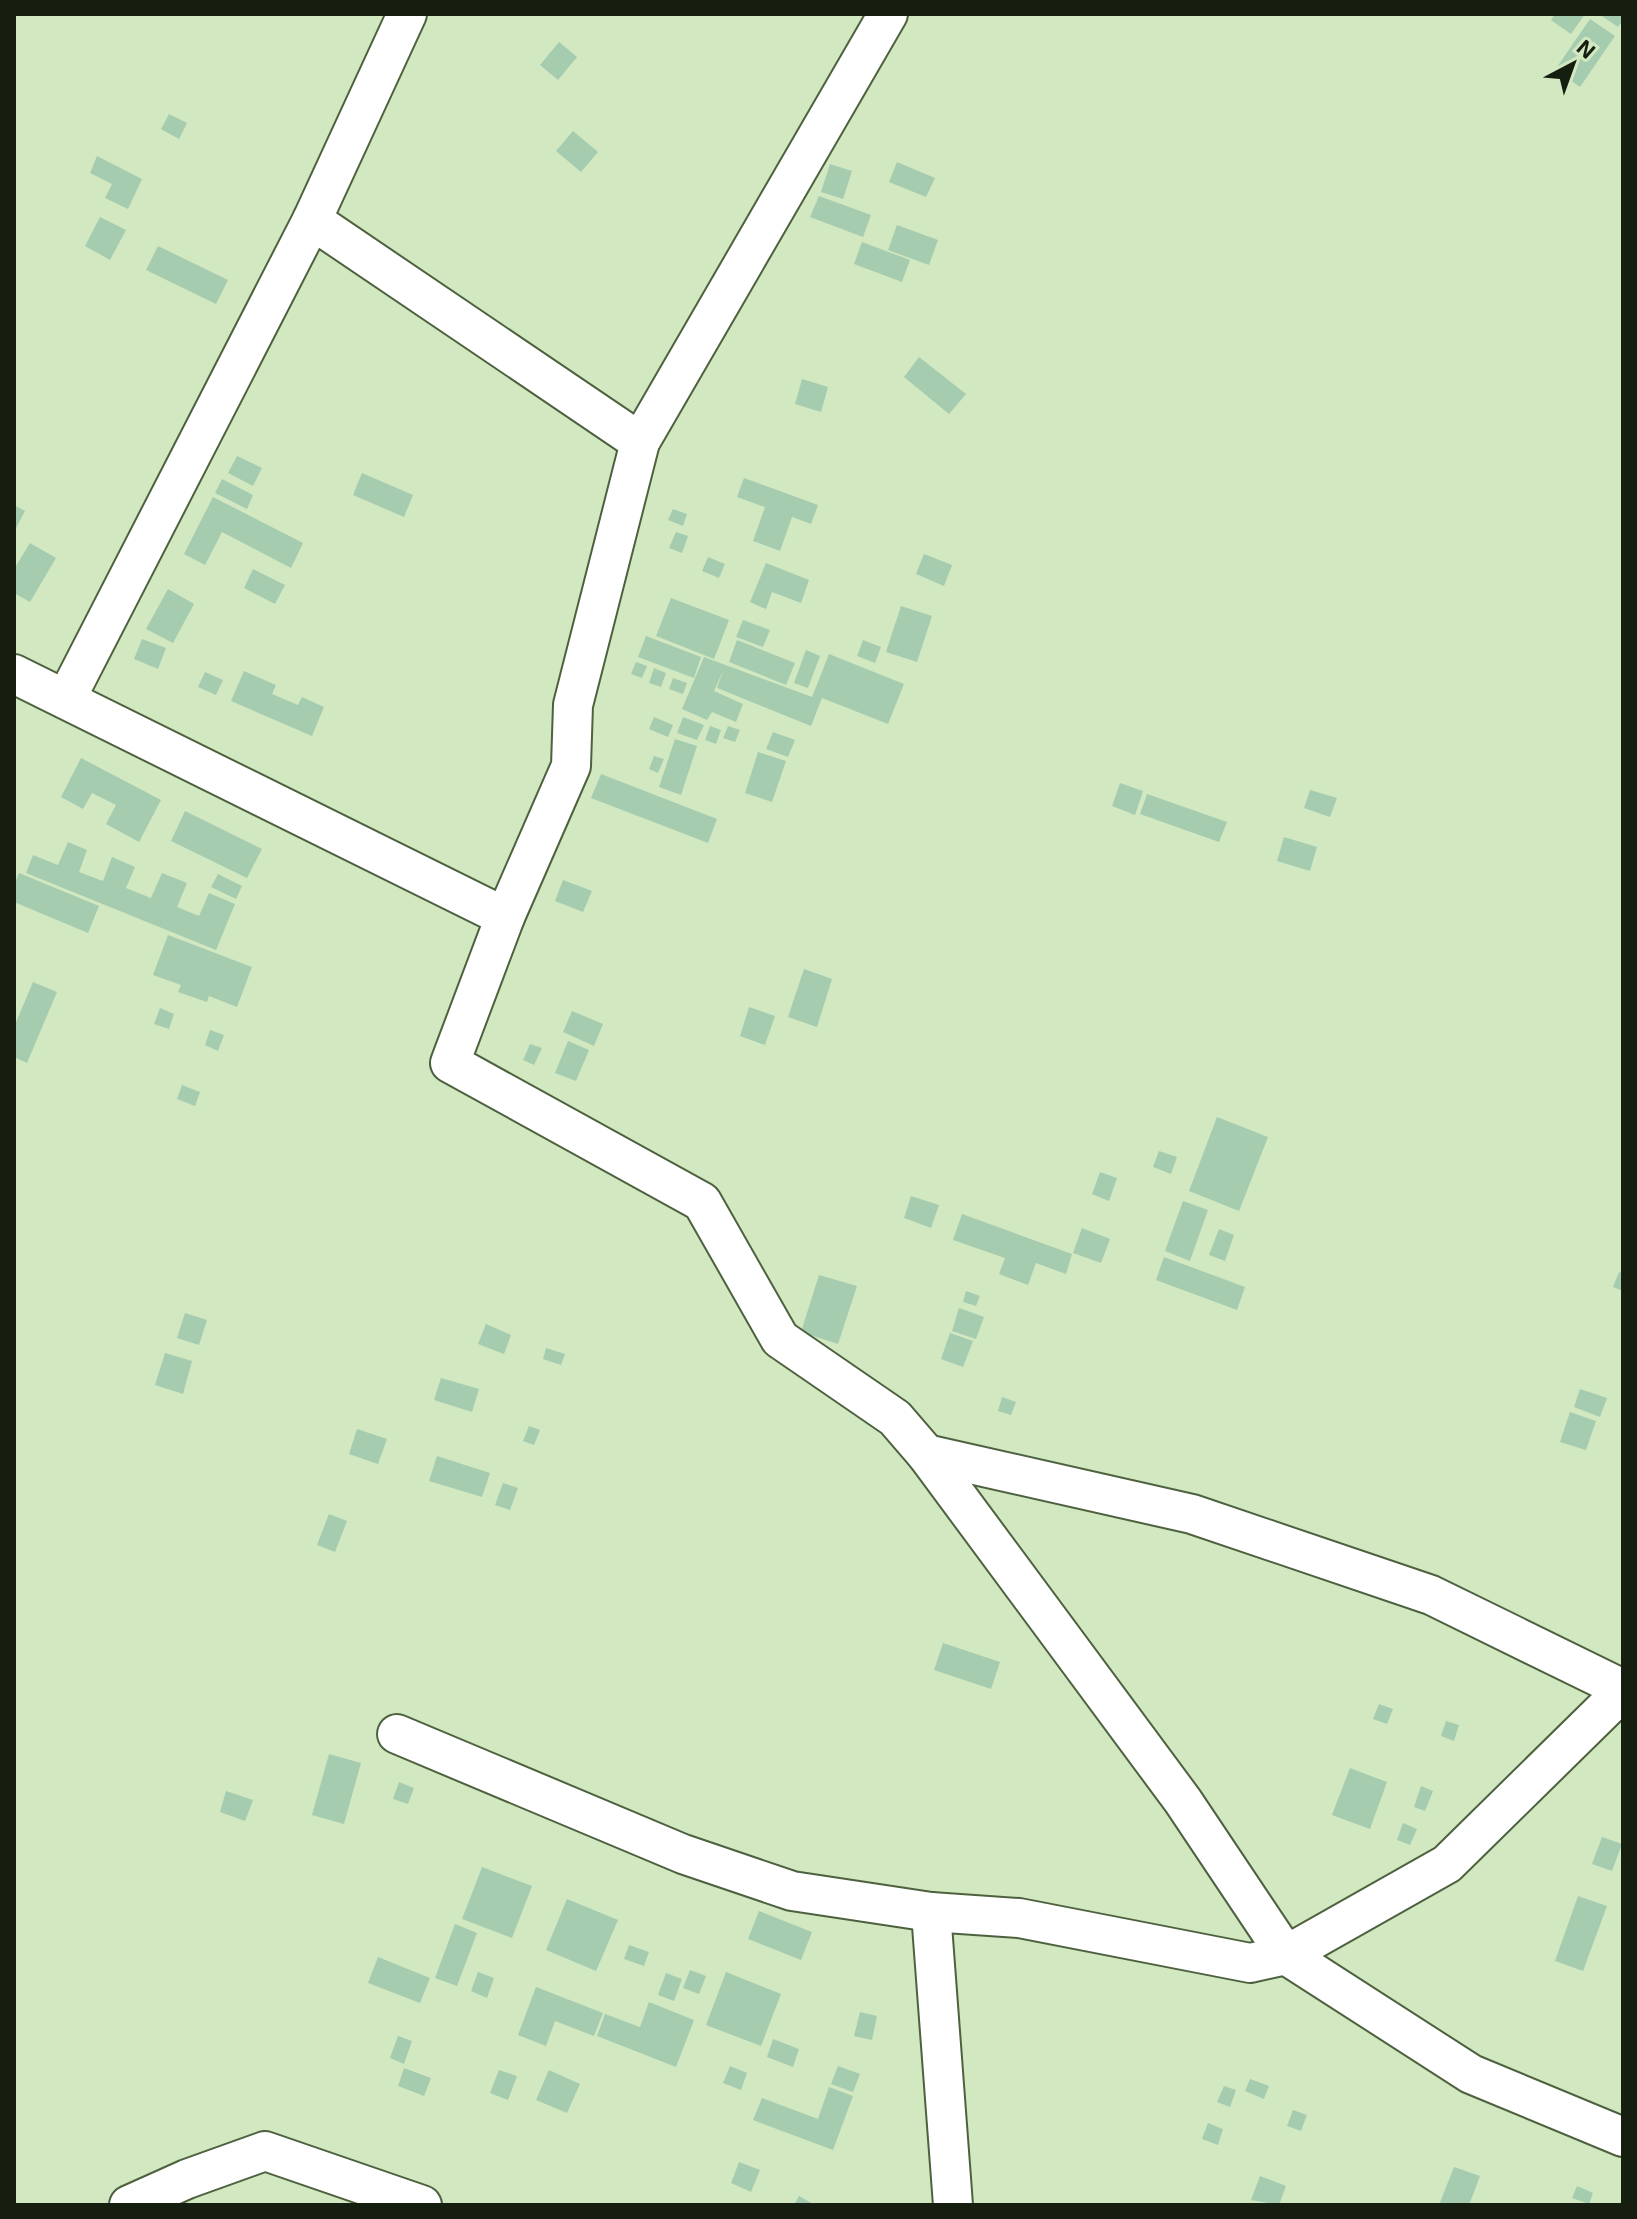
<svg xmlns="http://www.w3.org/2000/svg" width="1637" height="2219" viewBox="0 0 1637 2219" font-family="'Exo 2',sans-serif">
	<rect width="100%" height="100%" fill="#d1e8c1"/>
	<g fill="#a6ccb0">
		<polygon points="1555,14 1585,14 1571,34 1551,20"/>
		<polygon points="1599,14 1623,14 1623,20 1618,27"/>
		<polygon points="1590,19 1615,36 1580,87 1555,70"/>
		<polygon points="559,42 577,57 558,80 540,65"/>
		<polygon points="169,114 187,123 179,139 161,129"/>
		<polygon points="573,131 598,152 581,172 556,151"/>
		<polygon points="97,156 142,179 128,209 105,198 112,184 90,173"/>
		<polygon points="897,162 935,178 926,197 889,182"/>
		<polygon points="830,164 852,171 843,199 821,192"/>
		<polygon points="819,196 871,215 863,237 810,217"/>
		<polygon points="100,217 126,230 110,260 85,246"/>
		<polygon points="897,225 938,240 929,265 888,250"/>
		<polygon points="862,242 910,260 902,282 854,264"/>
		<polygon points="158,246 228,280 216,304 146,270"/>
		<polygon points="919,357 966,394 949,414 904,377"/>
		<polygon points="802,379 828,387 821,412 795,404"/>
		<polygon points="237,456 262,468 253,486 228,473"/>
		<polygon points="362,473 413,495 404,517 353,495"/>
		<polygon points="744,478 818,505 811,524 792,517 780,551 753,541 765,507 737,497"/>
		<polygon points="222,479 253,495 247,509 215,493"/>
		<polygon points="213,497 303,543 291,568 222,532 205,565 184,554"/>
		<polygon points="14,505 25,511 14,532"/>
		<polygon points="673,509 687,514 683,526 668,520"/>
		<polygon points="676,532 688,536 682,553 669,548"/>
		<polygon points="30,543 56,558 30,602 14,593 14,569"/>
		<polygon points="924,554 952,565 944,586 916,574"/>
		<polygon points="708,557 725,564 719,578 702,571"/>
		<polygon points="766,563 809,580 801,603 772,592 766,609 750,602"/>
		<polygon points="253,569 285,585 275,604 244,588"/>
		<polygon points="168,589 194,604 173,643 146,629"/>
		<polygon points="671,598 729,620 714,659 656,636"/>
		<polygon points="901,606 932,616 917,662 886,652"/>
		<polygon points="743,620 770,630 763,647 736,637"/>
		<polygon points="646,636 701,657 694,678 638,657"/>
		<polygon points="142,639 166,648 158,669 134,659"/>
		<polygon points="737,640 795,663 786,685 729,662"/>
		<polygon points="863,640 881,647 875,663 857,656"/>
		<polygon points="806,650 820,656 808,688 794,683"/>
		<polygon points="829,654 904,684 888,724 822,698 811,726 717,688 723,671 714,691 743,704 736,722 712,712 707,720 682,709 704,657 812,697"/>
		<polygon points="636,662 647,666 642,678 631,674"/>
		<polygon points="654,668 666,673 661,687 649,683"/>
		<polygon points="244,671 276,685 272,694 298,705 302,697 324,707 312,736 231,701"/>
		<polygon points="205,672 223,680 216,695 198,687"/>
		<polygon points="673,678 687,683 683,694 669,689"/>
		<polygon points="654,717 673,725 668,737 649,729"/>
		<polygon points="683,717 704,725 697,740 677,733"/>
		<polygon points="710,726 721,730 716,744 705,740"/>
		<polygon points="728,726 740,730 735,742 723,738"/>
		<polygon points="773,732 795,740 788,757 766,749"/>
		<polygon points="675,739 697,746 681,795 659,787"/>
		<polygon points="758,752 786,761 772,802 745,793"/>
		<polygon points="654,756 664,759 658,773 649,769"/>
		<polygon points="81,758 161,800 139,842 106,824 116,805 92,793 83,809 61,797"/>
		<polygon points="601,774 717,819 708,843 591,798"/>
		<polygon points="1120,783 1143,791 1135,815 1112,806"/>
		<polygon points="1310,790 1337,798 1330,817 1304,808"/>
		<polygon points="1147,794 1227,822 1219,842 1140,814"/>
		<polygon points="185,811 262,849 247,878 171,841"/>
		<polygon points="1284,837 1317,847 1310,871 1277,861"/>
		<polygon points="68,842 87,850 79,872 103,881 112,857 135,867 126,888 151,898 162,873 187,883 177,907 199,916 209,893 235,904 216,950 26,873 33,855 58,865"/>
		<polygon points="19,873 99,906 88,933 14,902 14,885"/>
		<polygon points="218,874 242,886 236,899 211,887"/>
		<polygon points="563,880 592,891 583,912 555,901"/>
		<polygon points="168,935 252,967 237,1007 209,996 207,1002 178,992 181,985 153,975"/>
		<polygon points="804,969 832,979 817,1027 788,1017"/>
		<polygon points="33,982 57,992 27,1063 14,1057 14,1027"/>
		<polygon points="749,1007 775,1016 765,1045 740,1036"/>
		<polygon points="160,1008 174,1014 169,1029 154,1024"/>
		<polygon points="572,1011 603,1024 594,1046 563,1032"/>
		<polygon points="210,1030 224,1035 218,1051 205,1045"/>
		<polygon points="568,1041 589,1050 576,1081 555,1073"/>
		<polygon points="530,1044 542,1048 534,1065 523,1060"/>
		<polygon points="182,1085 200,1092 195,1106 177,1099"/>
		<polygon points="1217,1117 1268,1137 1239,1211 1189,1191"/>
		<polygon points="1159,1151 1177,1157 1171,1174 1153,1167"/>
		<polygon points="1100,1172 1117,1178 1109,1201 1092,1194"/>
		<polygon points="911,1196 939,1205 931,1228 904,1218"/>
		<polygon points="1183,1201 1208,1210 1190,1261 1165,1251"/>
		<polygon points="962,1214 1072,1254 1066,1274 1036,1263 1028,1285 999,1274 1005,1258 953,1240"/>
		<polygon points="1082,1228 1110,1239 1101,1263 1073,1253"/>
		<polygon points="1219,1229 1234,1235 1225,1261 1209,1255"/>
		<polygon points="1164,1257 1245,1287 1237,1310 1156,1280"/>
		<polygon points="1619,1272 1623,1273 1623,1291 1613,1287"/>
		<polygon points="819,1275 857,1286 838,1344 801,1332"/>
		<polygon points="966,1291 980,1296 976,1306 963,1302"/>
		<polygon points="959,1308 984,1317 976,1339 952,1331"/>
		<polygon points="185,1313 207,1320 199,1345 177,1338"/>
		<polygon points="486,1324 511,1335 504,1354 478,1344"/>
		<polygon points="950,1333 973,1341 963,1367 941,1359"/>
		<polygon points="546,1348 565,1354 561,1365 543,1359"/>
		<polygon points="165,1353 192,1361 183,1394 155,1385"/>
		<polygon points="441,1378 479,1389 472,1412 434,1400"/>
		<polygon points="1580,1389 1607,1398 1600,1417 1574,1407"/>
		<polygon points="1002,1397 1016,1402 1011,1415 998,1411"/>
		<polygon points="1570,1412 1596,1421 1586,1450 1560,1442"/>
		<polygon points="529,1426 540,1430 534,1445 523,1441"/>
		<polygon points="357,1429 387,1439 378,1464 349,1454"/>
		<polygon points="437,1456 490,1473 482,1497 429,1481"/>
		<polygon points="503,1483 518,1488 510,1510 495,1505"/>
		<polygon points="329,1514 347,1521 335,1552 317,1545"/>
		<polygon points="943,1643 1000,1662 991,1689 934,1670"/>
		<polygon points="1379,1704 1393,1709 1387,1724 1373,1719"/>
		<polygon points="1446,1721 1459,1725 1454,1741 1441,1736"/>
		<polygon points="329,1754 361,1763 344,1824 312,1815"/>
		<polygon points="1350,1768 1387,1782 1370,1829 1332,1815"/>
		<polygon points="399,1782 414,1788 408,1804 393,1799"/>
		<polygon points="1421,1786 1433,1791 1425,1811 1414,1807"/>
		<polygon points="226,1791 253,1800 245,1821 220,1812"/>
		<polygon points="1403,1823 1417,1829 1410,1845 1397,1840"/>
		<polygon points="1602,1837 1622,1844 1612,1871 1592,1864"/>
		<polygon points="482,1867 532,1886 512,1938 462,1919"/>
		<polygon points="1578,1896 1607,1906 1583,1971 1555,1961"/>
		<polygon points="567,1899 618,1920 596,1971 546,1950"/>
		<polygon points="759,1911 812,1932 801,1960 748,1939"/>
		<polygon points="455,1924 477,1933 457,1986 435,1978"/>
		<polygon points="629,1945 649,1952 644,1966 624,1959"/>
		<polygon points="378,1957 430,1978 420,2003 368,1983"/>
		<polygon points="690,1970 706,1976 699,1994 683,1988"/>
		<polygon points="478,1972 494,1978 487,1998 471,1991"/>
		<polygon points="726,1972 781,1994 761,2046 706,2025"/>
		<polygon points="666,1973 682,1979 674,2001 658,1995"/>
		<polygon points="536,1987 603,2013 594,2036 555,2021 546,2046 518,2035"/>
		<polygon points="649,2002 694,2020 676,2067 597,2036 605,2014 640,2027"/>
		<polygon points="860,2012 877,2016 872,2040 854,2036"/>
		<polygon points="398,2036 412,2041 404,2064 390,2058"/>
		<polygon points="773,2039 799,2049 793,2067 767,2057"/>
		<polygon points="730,2066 747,2073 741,2090 723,2083"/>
		<polygon points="838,2066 860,2074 853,2092 831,2084"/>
		<polygon points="404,2068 431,2078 424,2096 398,2086"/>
		<polygon points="499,2070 517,2076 508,2100 490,2093"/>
		<polygon points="549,2070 580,2084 567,2113 536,2100"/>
		<polygon points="1250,2079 1269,2086 1264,2099 1245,2091"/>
		<polygon points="1224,2086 1236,2090 1230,2107 1217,2102"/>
		<polygon points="829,2087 853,2096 833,2150 753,2120 762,2098 818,2119"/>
		<polygon points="1293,2110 1307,2115 1301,2131 1287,2126"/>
		<polygon points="1208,2123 1223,2129 1218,2145 1202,2139"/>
		<polygon points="739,2162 760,2170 751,2192 731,2183"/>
		<polygon points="1454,2167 1480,2176 1469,2205 1439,2205"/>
		<polygon points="1260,2176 1286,2186 1279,2205 1251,2200"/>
		<polygon points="1577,2186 1593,2193 1589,2204 1572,2198"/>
		<polygon points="799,2196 815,2205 794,2205"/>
	</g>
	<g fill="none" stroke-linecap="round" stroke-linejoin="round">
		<g stroke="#4d613f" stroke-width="42">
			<g id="street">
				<polyline points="407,14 312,220 640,442 573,705 571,766 505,917"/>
				<polyline points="640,442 888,14"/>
				<polyline points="14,674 505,917 450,1063 702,1202 780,1339 895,1418 926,1454 1183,1801 1286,1955 1471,2074 1623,2137"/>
				<polyline points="66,699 312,220"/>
				<polyline points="926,1454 1192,1514 1431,1595 1623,1689"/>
				<polyline points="397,1734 683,1854 792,1891 931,1912 1019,1918 1250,1963 1286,1955 1447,1864 1623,1691"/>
				<polyline points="931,1912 953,2205"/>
				<polyline points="129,2205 187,2179 265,2151 422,2205"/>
			</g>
		</g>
		<use href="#street" stroke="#fff" stroke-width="38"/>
	</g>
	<rect width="1637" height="2219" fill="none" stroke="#161e10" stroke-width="32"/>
	<g transform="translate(1573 64) rotate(41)" stroke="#d1e8c1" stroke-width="6" paint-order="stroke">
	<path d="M0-6L14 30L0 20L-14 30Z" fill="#161e10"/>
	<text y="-12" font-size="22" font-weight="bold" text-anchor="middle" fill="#161e10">N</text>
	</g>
</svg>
